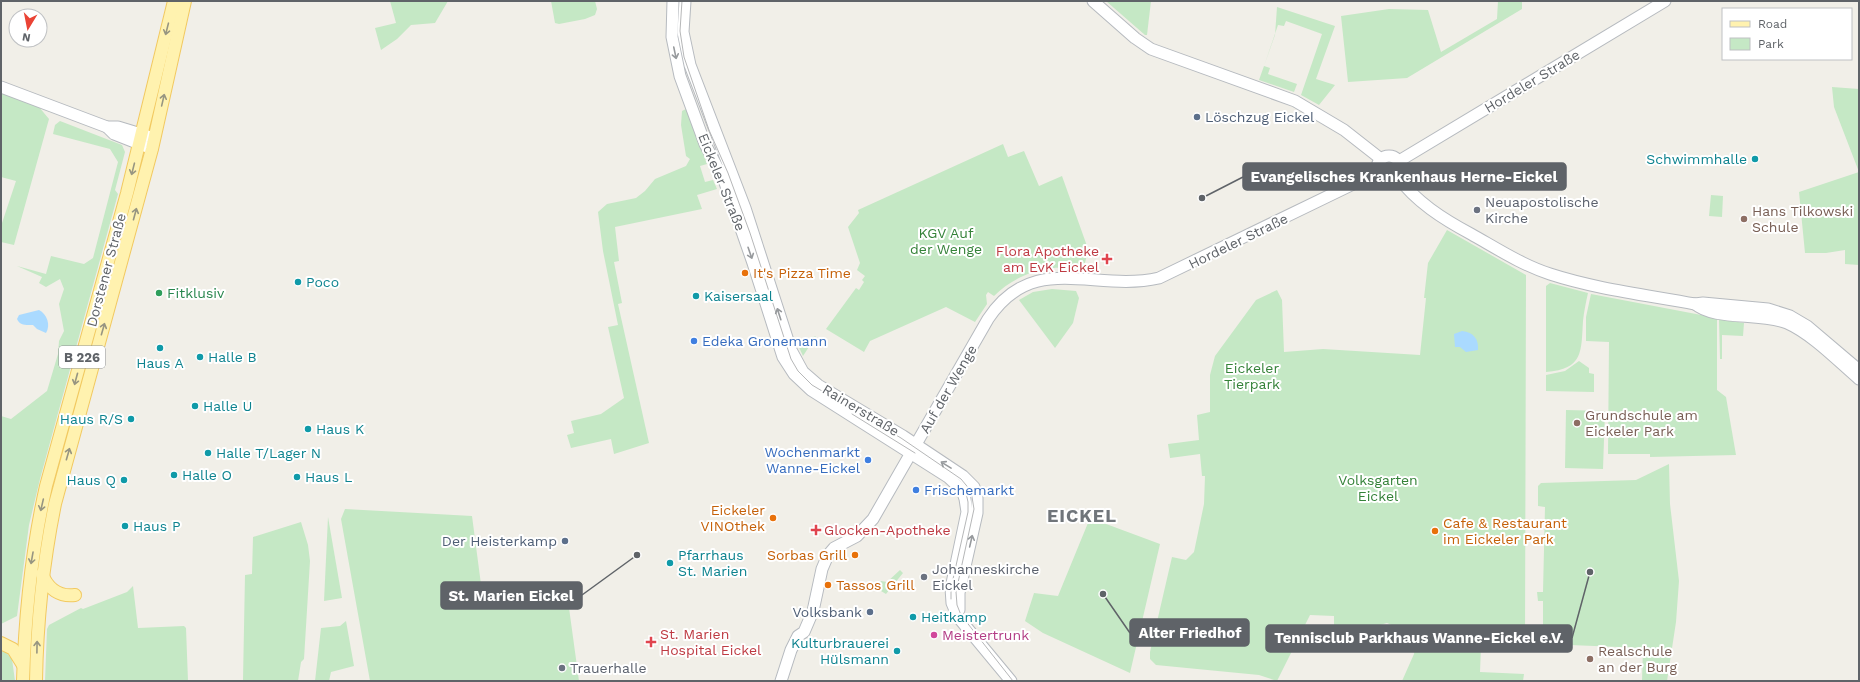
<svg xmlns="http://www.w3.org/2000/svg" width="1860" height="682" viewBox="0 0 1860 682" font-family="'Work Sans',sans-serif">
	<rect width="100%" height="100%" fill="#f1efe8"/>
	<g fill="#c5e8c5">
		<polygon points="390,1 448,1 435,23 411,25 397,39 381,50 375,28 396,23"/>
		<polygon points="551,1 595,1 597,9 595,15 585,19 559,24 555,23"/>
		<polygon points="1106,1 1151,1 1147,35 1145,35"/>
		<polygon points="1498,1 1522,1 1522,9 1407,78 1348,82 1341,16 1389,9 1428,10 1441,52 1497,19"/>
		<polygon points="1277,7 1335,26 1316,79 1335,85 1319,105 1301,95 1322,34 1286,21 1284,26 1278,25 1264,66 1270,68 1268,74 1297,84 1294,92 1259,80 1275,35"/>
		<polygon points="1832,87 1859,89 1859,265 1845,264 1845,250 1826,253 1805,253 1799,192 1859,172 1834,107"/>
		<polygon points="1,92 39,107 49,119 14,245 1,242 1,226 16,181 1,177"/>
		<polygon points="686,109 707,164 700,166 705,182 713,180 717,189 697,195 702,209 615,227 619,261 614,262 622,303 618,304 649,443 614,454 611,439 571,448 567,435 574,433 571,421 601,414 624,398 608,327 618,325 603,251 598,212 607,204 636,198 645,191 655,179 686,166 690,159 686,156 681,125 682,111"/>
		<polygon points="60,121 122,145 125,152 115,190 118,194 40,479 29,525 17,616 1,624 1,416 11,419 47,391 58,354 59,341 64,331 59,304 64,289 60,279 46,287 39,283 42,277 17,266 46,274 51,256 84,264 93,258 118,162 110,149 53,134 55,125"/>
		<path d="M1003,144L1008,157L1024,151L1039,186L1062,176L1087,246L1088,252L1084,266C1077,271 1063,267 1054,268C1031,270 1010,280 994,296L988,292L986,295L987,304L975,322L946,307L870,341L864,352L826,329L856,288L859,290L864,282L862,280L865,276L857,270L860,263L848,227L859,213L858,210Z"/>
		<polygon points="1711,195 1723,196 1722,217 1709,216"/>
		<polygon points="1447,230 1526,275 1525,642 1481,646 1480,672 1524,674 1523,681 1402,681 1414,654 1416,636 1387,623 1362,630 1334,632 1334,616 1310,615 1277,681 1259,675 1156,665 1150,659 1150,652 1172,557 1186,560 1194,552 1204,504 1205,476 1202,476 1200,454 1170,458 1168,444 1199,440 1197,415 1210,412 1210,375 1215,356 1256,300 1277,290 1282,300 1284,352 1323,349 1420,355 1426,298 1424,298 1428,263"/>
		<path d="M1550,283L1588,293C1586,302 1584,311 1583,321C1581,351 1584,369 1546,372V286Z"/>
		<polygon points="1052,289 1076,291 1079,298 1073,323 1055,348 1019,300 1033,292"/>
		<polygon points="1591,294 1717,318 1717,390 1726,397 1736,455 1650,457 1650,454 1608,454 1609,342 1586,341 1586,317"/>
		<polygon points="1719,319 1744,323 1743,336 1722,335 1722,359 1720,359"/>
		<polygon points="816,336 803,356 797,343"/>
		<polygon points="1579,361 1589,368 1589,373 1594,374 1594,392 1546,391 1546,375 1565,371"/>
		<polygon points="1566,410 1605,411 1603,469 1565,468"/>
		<polygon points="1669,464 1670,504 1679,581 1676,622 1667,681 1642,681 1643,648 1570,645 1567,647 1537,645 1538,638 1543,638 1543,601 1538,601 1537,592 1543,592 1545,507 1538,506 1538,486 1541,483 1636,480"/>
		<polygon points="345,509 472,516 482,592 566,586 579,681 370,681 341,519"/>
		<polygon points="328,517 342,598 324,601"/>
		<polygon points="1090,518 1160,544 1130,673 1043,633 1025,621 1034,593 1058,596"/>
		<polygon points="301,522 308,545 310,561 304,659 301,662 298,681 226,681 243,680 245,575 252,574 253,537"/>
		<polygon points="900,570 903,573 886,594 876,588 881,581 887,582"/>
		<polygon points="133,586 138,628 184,626 186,628 188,681 45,681 47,629 49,625 81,608 83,609 127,592"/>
		<polygon points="346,621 354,666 331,672 329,681 315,681 321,628 340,626"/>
		<polygon points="1,647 12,659 15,681 1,681"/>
	</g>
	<g fill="#aadaff">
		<path d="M39,310C47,314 51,325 46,333L37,329L33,325C26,325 20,326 17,319L19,315Z"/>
		<path d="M1462,331C1474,332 1479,340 1478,350L1466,352L1460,347H1455L1454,334Z"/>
	</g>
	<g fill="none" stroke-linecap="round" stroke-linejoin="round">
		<g stroke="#b6babf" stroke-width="13">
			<g id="secondary">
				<polyline points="673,1 672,37 680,76 705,144 724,180 753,263 783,357 794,374 811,390 948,477 962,490 965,499 967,512 951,588 952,603 958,617 1011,681"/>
				<polyline points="685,1 683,32 690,65 745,208 791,350 803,372 818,385 903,436 963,476 974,487 977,498 977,513 959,593 959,610"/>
				<polyline points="1093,1 1135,38 1151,49 1295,101 1344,130 1381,159"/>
				<polyline points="1,87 107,127 118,127 154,138"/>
				<polyline points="107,127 114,134 152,149"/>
				<circle cx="1389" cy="168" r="12"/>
				<polyline points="1399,161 1665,1"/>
				<path d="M1397,176C1416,202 1443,219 1471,234C1496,248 1522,265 1550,274C1596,289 1647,295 1695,304L1703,303L1768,309L1790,316L1807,326L1859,370"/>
				<path d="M1695,304C1714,321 1761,312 1787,323C1812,334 1838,361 1859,379"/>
				<path d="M781,681L791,650L798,636L804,632L813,611L822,569L828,555L834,548L857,536L873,519L988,319C1034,250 1094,293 1159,278L1378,172"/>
			</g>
		</g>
		<g stroke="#f2c960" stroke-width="14">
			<g id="primary">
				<path d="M42,574C48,589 60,597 75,595"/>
				<polyline points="1,643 13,649 23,665"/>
				<path d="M23,681C25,613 31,553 46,486L127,193L174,1"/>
				<path d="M36,681C37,621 43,563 55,504L152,149L185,1"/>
			</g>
		</g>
		<use href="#secondary" stroke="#fff" stroke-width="11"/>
		<use href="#primary" stroke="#fff2af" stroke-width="12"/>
		<g stroke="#b6b7b8" stroke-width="1">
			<polyline points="682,1 680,31 684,57 709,130 728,173 750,233 791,359 798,371 812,385 901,438 961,479 971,491 974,509 956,592 957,605 961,615 1013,681"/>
			<polyline points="852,414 915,453"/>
			<polyline points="951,599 951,588 968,512 968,502 966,493"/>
		</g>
	</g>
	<defs><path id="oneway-shaft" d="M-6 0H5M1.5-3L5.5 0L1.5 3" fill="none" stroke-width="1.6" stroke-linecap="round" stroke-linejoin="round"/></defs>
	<g stroke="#979581">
		<use href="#oneway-shaft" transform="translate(167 29) rotate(104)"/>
		<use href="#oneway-shaft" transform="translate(163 100) rotate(-77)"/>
		<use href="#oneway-shaft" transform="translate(133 169) rotate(104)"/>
		<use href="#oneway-shaft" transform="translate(135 214) rotate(-75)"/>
		<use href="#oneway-shaft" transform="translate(103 329) rotate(-74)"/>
		<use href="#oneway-shaft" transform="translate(76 379) rotate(105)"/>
		<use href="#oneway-shaft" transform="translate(68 454) rotate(-74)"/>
		<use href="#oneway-shaft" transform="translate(42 505) rotate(103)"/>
		<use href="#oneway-shaft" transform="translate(32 558) rotate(100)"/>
		<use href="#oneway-shaft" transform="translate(37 647) rotate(-89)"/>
	</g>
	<g stroke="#979a9d">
		<use href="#oneway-shaft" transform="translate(675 53) rotate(78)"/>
		<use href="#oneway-shaft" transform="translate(750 253) rotate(71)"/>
		<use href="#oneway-shaft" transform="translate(779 314) rotate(-108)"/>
		<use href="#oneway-shaft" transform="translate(946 465) rotate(-148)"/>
		<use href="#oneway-shaft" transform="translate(971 541) rotate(-77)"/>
	</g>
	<g fill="#5c6f8a" stroke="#fff" stroke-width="1.5">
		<circle cx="1197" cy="117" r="4"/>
		<circle cx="565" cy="541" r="4"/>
		<circle cx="870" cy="612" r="4"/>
	</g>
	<g fill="#0f9aa8" stroke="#fff" stroke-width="1.5">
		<circle cx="1755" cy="159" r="4"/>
		<circle cx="298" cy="282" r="4"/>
		<circle cx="696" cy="296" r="4"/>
		<circle cx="160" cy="348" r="4"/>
		<circle cx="200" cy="357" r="4"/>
		<circle cx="195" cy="406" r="4"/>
		<circle cx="131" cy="419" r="4"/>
		<circle cx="308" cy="429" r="4"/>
		<circle cx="208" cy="453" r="4"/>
		<circle cx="174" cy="475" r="4"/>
		<circle cx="297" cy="477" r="4"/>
		<circle cx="124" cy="480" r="4"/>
		<circle cx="125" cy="526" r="4"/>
		<circle cx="670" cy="563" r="4"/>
		<circle cx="913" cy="617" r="4"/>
		<circle cx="897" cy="651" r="4"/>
	</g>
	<g fill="#6b7280" stroke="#fff" stroke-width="1.5">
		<circle cx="1477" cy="210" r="4"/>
		<circle cx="924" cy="577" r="4"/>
		<circle cx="562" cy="668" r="4"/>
	</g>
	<g fill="#8d6e63" stroke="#fff" stroke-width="1.5">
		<circle cx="1744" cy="219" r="4"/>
		<circle cx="1577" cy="423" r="4"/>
		<circle cx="1590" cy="659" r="4"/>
	</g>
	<g fill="#e0444e" stroke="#fff" stroke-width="1.5">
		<path d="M1105 253h4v4h4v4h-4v4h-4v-4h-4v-4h4z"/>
		<path d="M814 524h4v4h4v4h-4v4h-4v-4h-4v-4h4z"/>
		<path d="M649 636h4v4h4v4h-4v4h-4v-4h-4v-4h4z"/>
	</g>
	<g fill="#e8710a" stroke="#fff" stroke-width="1.5">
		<circle cx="745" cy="273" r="4"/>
		<circle cx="773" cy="518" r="4"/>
		<circle cx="1435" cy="531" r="4"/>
		<circle cx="855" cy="555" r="4"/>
		<circle cx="828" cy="585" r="4"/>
	</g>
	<circle fill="#2e9e5b" stroke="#fff" stroke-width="1.5" cx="159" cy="293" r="4"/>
	<g fill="#3f7fe0" stroke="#fff" stroke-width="1.5">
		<circle cx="694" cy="341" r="4"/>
		<circle cx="868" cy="460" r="4"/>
		<circle cx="916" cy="490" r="4"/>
	</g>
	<circle fill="#d1479c" stroke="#fff" stroke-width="1.5" cx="934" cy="635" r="4"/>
	<g text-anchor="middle" stroke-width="4" stroke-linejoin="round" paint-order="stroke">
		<rect fill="#fff" stroke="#8f9295" stroke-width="1" x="59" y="346" width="46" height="22" rx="3"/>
		<g font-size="13" font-weight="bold" fill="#5f6368">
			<text x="82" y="362">B 226</text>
		</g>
		<g font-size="14" fill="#5f6368" stroke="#fff">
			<text transform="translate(1532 81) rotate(-31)" y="5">Hordeler Straße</text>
			<text transform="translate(722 182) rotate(68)" y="5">Eickeler Straße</text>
			<text transform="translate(1238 241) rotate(-26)" y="5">Hordeler Straße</text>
			<text transform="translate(106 270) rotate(-75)" y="5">Dorstener Straße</text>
			<text transform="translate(948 389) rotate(-60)" y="5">Auf der Wenge</text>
			<text transform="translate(861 410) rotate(31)" y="5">Rainerstraße</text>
		</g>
		<g font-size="14" fill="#4e5e75" stroke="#fff" text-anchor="end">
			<text x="1205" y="122" text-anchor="start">Löschzug Eickel</text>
			<text x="557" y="546">Der Heisterkamp</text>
			<text x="862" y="617">Volksbank</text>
		</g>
		<g font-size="14" fill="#0d838f" stroke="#fff" text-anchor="start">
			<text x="1747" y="164" text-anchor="end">Schwimmhalle</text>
			<text x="306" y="287">Poco</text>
			<text x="704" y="301">Kaisersaal</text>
			<text x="208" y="362">Halle B</text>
			<text x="160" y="368" text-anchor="middle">Haus A</text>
			<text x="203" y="411">Halle U</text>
			<text x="123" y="424" text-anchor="end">Haus R/S</text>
			<text x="316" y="434">Haus K</text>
			<text x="216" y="458">Halle T/Lager N</text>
			<text x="182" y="480">Halle O</text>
			<text x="305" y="482">Haus L</text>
			<text x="116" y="485" text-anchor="end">Haus Q</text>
			<text x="133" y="531">Haus P</text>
			<text x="678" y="560">Pfarrhaus<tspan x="678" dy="16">St. Marien</tspan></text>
			<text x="921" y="622">Heitkamp</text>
			<text x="889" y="648" text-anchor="end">Kulturbrauerei<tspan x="889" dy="16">Hülsmann</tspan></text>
		</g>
		<g font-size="14" fill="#5b616d" stroke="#fff" text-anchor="start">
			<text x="1485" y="207">Neuapostolische<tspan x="1485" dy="16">Kirche</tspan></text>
			<text x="932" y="574">Johanneskirche<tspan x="932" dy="16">Eickel</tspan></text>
			<text x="570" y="673">Trauerhalle</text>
		</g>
		<g font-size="14" fill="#785e54" stroke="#fff" text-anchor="start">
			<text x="1752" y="216">Hans Tilkowski<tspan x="1752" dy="16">Schule</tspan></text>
			<text x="1585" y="420">Grundschule am<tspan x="1585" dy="16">Eickeler Park</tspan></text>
			<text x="1598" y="656">Realschule<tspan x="1598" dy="16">an der Burg</tspan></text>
		</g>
		<g font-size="14" fill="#348238" stroke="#fff">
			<text x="946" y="238">KGV Auf<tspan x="946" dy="16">der Wenge</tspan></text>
			<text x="1252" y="373">Eickeler<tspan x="1252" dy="16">Tierpark</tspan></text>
			<text x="1378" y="485">Volksgarten<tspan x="1378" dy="16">Eickel</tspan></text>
		</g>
		<g font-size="14" fill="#be3a42" stroke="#fff" text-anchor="start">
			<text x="1099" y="256" text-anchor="end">Flora Apotheke<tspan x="1099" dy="16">am EvK Eickel</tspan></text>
			<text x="824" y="535">Glocken-Apotheke</text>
			<text x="660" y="639">St. Marien<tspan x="660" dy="16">Hospital Eickel</tspan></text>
		</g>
		<g font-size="14" fill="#c56008" stroke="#fff" text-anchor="start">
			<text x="753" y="278">It's Pizza Time</text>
			<text x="765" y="515" text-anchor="end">Eickeler<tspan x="765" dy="16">VINOthek</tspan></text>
			<text x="1443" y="528">Cafe &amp; Restaurant<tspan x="1443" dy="16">im Eickeler Park</tspan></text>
			<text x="847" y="560" text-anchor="end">Sorbas Grill</text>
			<text x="836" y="590">Tassos Grill</text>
		</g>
		<g font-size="14" fill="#27864d" stroke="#fff" text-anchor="start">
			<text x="167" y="298">Fitklusiv</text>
		</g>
		<g font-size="14" fill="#366cbe" stroke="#fff" text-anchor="start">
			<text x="702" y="346">Edeka Gronemann</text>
			<text x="860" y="457" text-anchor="end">Wochenmarkt<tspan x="860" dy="16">Wanne-Eickel</tspan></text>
			<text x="924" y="495">Frischemarkt</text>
		</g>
		<g font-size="14" fill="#b23c85" stroke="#fff" text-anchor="start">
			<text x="942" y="640">Meistertrunk</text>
		</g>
		<g font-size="18" font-weight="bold" letter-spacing="1" fill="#70757a" stroke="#fff">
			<text x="1082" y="522">EICKEL</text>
		</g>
	</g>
	<path fill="none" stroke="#5f6368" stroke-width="1.5" d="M1202 198L1243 177M637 555L582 595M1103 594L1130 633M1590 572L1572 638"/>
	<g fill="#5f6368" stroke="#fff" stroke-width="1.5">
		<circle cx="1202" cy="198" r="4"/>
		<circle cx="637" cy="555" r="4"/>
		<circle cx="1103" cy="594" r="4"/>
		<circle cx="1590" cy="572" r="4"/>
	</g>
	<g fill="#5f6368" stroke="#5f6368" stroke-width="1.5">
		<rect x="1243" y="163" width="323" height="27" rx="4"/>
		<rect x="441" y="582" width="141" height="27" rx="4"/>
		<rect x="1130" y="619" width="119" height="27" rx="4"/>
		<rect x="1266" y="625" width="306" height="27" rx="4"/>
	</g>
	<g font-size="15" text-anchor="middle" font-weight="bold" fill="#fff">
		<text x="1404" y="182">Evangelisches Krankenhaus Herne-Eickel</text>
		<text x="511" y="601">St. Marien Eickel</text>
		<text x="1190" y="638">Alter Friedhof</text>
		<text x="1419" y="643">Tennisclub Parkhaus Wanne-Eickel e.V.</text>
	</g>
	<rect width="1860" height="682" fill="none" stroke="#5f6368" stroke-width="4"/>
	<rect x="1722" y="8" width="130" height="52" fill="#ffffff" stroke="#bfc1c3"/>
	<rect x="1730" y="21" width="20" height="6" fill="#fff2af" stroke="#bfc1c3"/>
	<text x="1758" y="28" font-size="12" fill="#5f6368">Road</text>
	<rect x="1730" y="38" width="20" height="12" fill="#c5e8c5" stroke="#bfc1c3"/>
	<text x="1758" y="48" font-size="12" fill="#5f6368">Park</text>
	<g transform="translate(28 28) rotate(190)"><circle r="19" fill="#ffffff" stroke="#bfc1c3"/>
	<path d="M0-3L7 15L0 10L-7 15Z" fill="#ea4335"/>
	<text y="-6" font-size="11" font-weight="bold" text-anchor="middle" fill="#5f6368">N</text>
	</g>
</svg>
